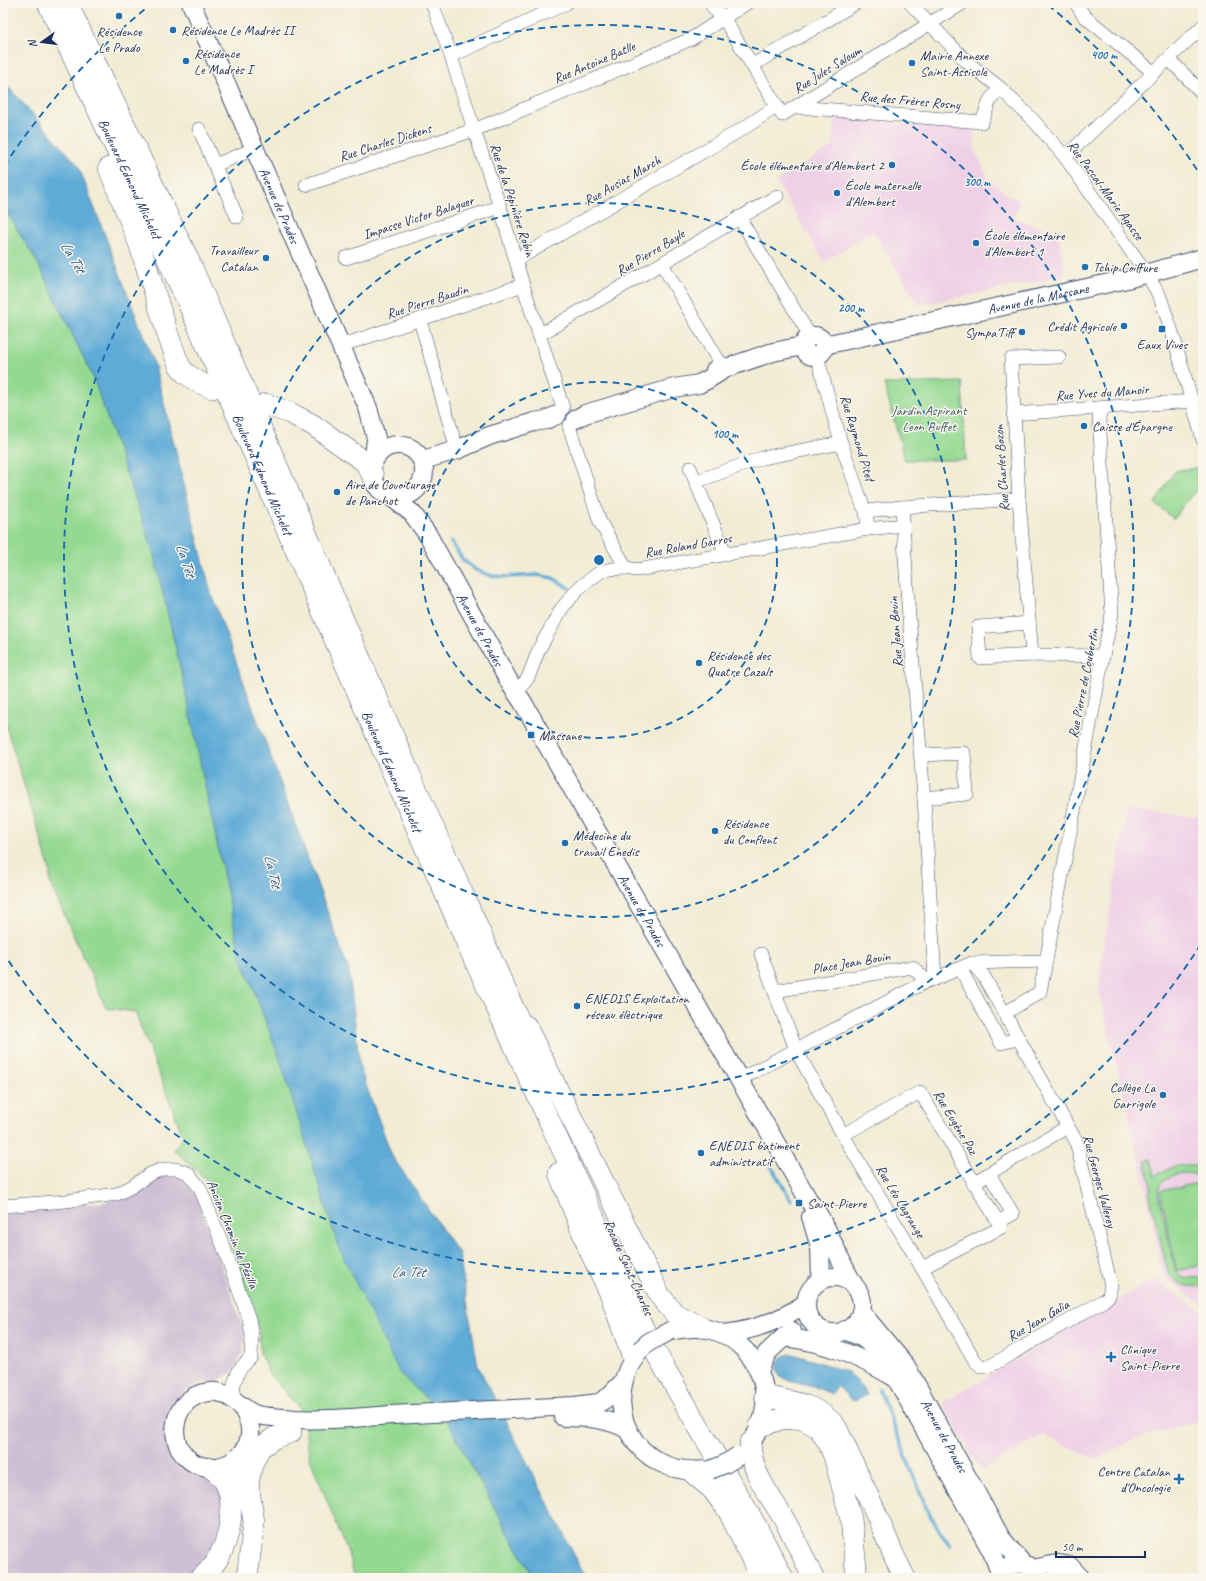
<svg xmlns="http://www.w3.org/2000/svg" width="1206" height="1581" viewBox="0 0 1206 1581" font-family="Caveat,sans-serif">
	<rect width="100%" height="100%" fill="#fbf7ec"/>
	<filter id="ink" filterUnits="userSpaceOnUse"><feTurbulence type="fractalNoise" baseFrequency=".025" numOctaves="2"/><feDisplacementMap in="SourceGraphic" scale="8" xChannelSelector="R" yChannelSelector="G"/><feConvolveMatrix kernelMatrix="1 2 1 2 8 2 1 2 1" color-interpolation-filters="sRGB"/></filter>
	<filter id="wash" filterUnits="userSpaceOnUse"><feTurbulence type="fractalNoise" baseFrequency=".012" numOctaves="4" result="noise"/><feDisplacementMap in="SourceGraphic" scale="16" xChannelSelector="R" yChannelSelector="G"/><feGaussianBlur stdDeviation="0.9" result="paint"/><feColorMatrix in="noise" values="0 0 0 0 0 0 0 0 0 0 0 0 0 0 0 0 0 1.4 0 .05"/><feComposite in="paint" operator="in"/></filter>
	<g filter="url(#wash)">
		<rect width="100%" height="100%" fill="#f2ecd4"/>
		<g fill="#efd0e7">
			<polygon points="835,117 974,129 975,150 988,178 1006,194 1020,200 1014,218 1058,233 1065,276 919,305 873,231 824,262 776,181 833,146"/>
			<polygon points="1127,809 1203,818 1203,1306 1163,1276 1143,1175 1099,993 1101,962"/>
			<polygon points="1156,1278 1160,1283 1203,1312 1203,1420 1145,1436 1125,1444 1099,1458 1093,1458 1043,1435 981,1471 942,1403"/>
		</g>
		<polygon fill="#cdbed3" points="162,1175 179,1177 190,1186 199,1200 245,1335 243,1353 232,1372 216,1382 201,1383 185,1391 167,1410 167,1445 186,1469 206,1475 219,1483 225,1502 220,1531 203,1562 184,1578 3,1578 3,1214 104,1202 133,1193"/>
		<g fill="#94d992" stroke="#588478">
			<polygon points="3,206 38,263 93,377 153,550 183,679 240,954 400,1374 443,1413 485,1491 534,1578 355,1578 347,1550 310,1459 302,1411 269,1374 260,1353 259,1331 210,1183 174,1150 183,1136 135,1012 106,1008 50,883 50,870 3,716"/>
			<polygon points="962,382 966,460 905,460 884,384"/>
			<polygon points="1202,467 1203,481 1183,506 1174,519 1155,503 1175,471"/>
			<path d="M1151,1159L1155,1176C1168,1167 1189,1160 1203,1169V1179C1189,1168 1163,1173 1158,1191L1176,1272L1183,1277L1203,1278V1286C1188,1288 1178,1286 1168,1273L1149,1193L1151,1187L1145,1160Z"/>
			<polygon points="1203,1182 1203,1265 1177,1271 1160,1191"/>
		</g>
		<g fill="#5eabd7" stroke="#3c6d9a">
			<polygon points="3,81 78,165 154,363 211,593 349,971 360,1069 392,1156 459,1254 478,1366 586,1578 534,1578 485,1491 443,1413 400,1374 338,1246 279,1056 240,954 183,679 153,550 93,377 38,263 3,206"/>
			<path d="M793,1354L848,1372L863,1388L867,1395L855,1401L850,1399L838,1386L832,1394L813,1386L781,1378C777,1372 775,1361 783,1356C785,1355 790,1354 793,1354Z"/>
		</g>
		<g fill="none" stroke-linecap="round" stroke-linejoin="round">
			<g stroke="#5eabd7" stroke-width="3.5">
				<polyline points="451,542 463,560 476,570 492,576 508,577 537,575 553,578 569,588"/>
				<polyline points="771,1166 791,1200"/>
				<polyline points="879,1389 928,1512 950,1546"/>
			</g>
		</g>
	</g>
	<g filter="url(#ink)">
		<g fill="none" stroke-linecap="round" stroke-linejoin="round">
			<g stroke="#3b4b70" stroke-width="14">
				<g id="minor">
					<polyline points="432,3 451,56 474,130 500,207 523,285 563,408"/>
					<polyline points="710,3 715,10 723,17 782,115 963,3"/>
					<polyline points="910,3 966,61 1000,88 1034,121 1065,157 1147,274 1160,297 1173,335 1203,440"/>
					<polyline points="1076,3 1084,16 1153,72"/>
					<polyline points="451,56 567,3"/>
					<polyline points="1169,59 1203,94"/>
					<polyline points="753,65 856,3"/>
					<polyline points="797,107 982,122 990,100 1000,88"/>
					<polyline points="199,129 237,217"/>
					<polyline points="1065,157 1203,26"/>
					<polyline points="215,165 254,149"/>
					<polyline points="306,185 474,130 691,39 747,3"/>
					<polyline points="739,217 810,336"/>
					<polyline points="346,258 500,207"/>
					<polyline points="516,260 744,128 777,106"/>
					<polyline points="662,264 717,358 726,368"/>
					<polyline points="420,320 457,450"/>
					<polyline points="539,335 777,196"/>
					<polyline points="340,346 523,285"/>
					<polyline points="817,356 841,443 863,506 866,511 868,529"/>
					<polyline points="1013,414 1193,401"/>
					<polyline points="569,426 600,522 626,568"/>
					<polyline points="690,468 726,555"/>
					<polyline points="697,481 762,458 841,443"/>
					<polyline points="902,507 908,604 924,798 935,979"/>
					<polyline points="866,511 902,507 1019,499"/>
					<polyline points="1029,623 978,627 980,658 1032,655 1103,656"/>
					<polyline points="1032,655 1019,499 1011,359 1059,357"/>
					<polyline points="516,692 528,678 539,649 562,608 579,588 600,572 611,569 626,568 637,570 868,529 904,525"/>
					<polyline points="921,755 964,753 967,794 924,798"/>
					<polyline points="761,954 796,1050 843,1135 922,1268 975,1361 982,1367 992,1365 1103,1301 1109,1296 1111,1285 1076,1141 983,975 972,963"/>
					<polyline points="1046,961 1103,656 1112,614 1102,464 1099,418 1101,408"/>
					<polyline points="960,968 1001,1043 1018,1039"/>
					<polyline points="775,991 912,967 927,981"/>
					<polyline points="740,1079 927,981 935,979 972,963 1046,961 1040,992 1005,1013"/>
					<polyline points="843,1135 920,1092 998,1222 1000,1228 922,1268"/>
					<polyline points="989,1174 1013,1214 998,1222"/>
					<polyline points="973,1183 1067,1127"/>
					<polyline points="3,1206 66,1201 117,1194 131,1187 150,1174 163,1169 177,1169 188,1173 200,1188 224,1248 249,1319 252,1336 251,1357 239,1370 234,1384 233,1399"/>
				</g>
			</g>
			<g stroke="#3b4b70" stroke-width="18">
				<g id="tertiary">
					<polyline points="1032,1568 1057,1563 1070,1565 1082,1578"/>
					<polyline points="1055,1578 1060,1576 1081,1577"/>
				</g>
			</g>
			<g stroke="#3b4b70" stroke-width="20">
				<g id="secondary">
					<path id="s1" d="M191,3L368,408L376,438L374,459"/>
					<circle cx="814" cy="346" r="10"/>
					<path id="s2" d="M824,345L1123,280L1203,258"/>
					<polyline points="715,370 726,368 773,352 803,346"/>
					<polyline points="576,419 585,414 674,388 699,384 707,380 726,368"/>
					<circle cx="398" cy="471" r="26"/>
					<polyline points="423,460 457,450 489,436 534,422 546,420 557,415"/>
					<path id="s3" d="M390,496L412,513L428,535L511,685L522,701C617,868 714,1034 809,1201C829,1226 837,1258 854,1285"/>
					<polyline points="811,1217 820,1247 821,1279"/>
					<circle cx="834" cy="1305" r="28"/>
					<path id="s4" d="M861,1312L906,1366L1001,1538L1022,1563"/>
					<polyline points="845,1330 863,1338 878,1351 892,1366 896,1378 992,1552 1001,1575"/>
					<path d="M670,1331C684,1328 698,1326 712,1330C756,1342 780,1397 755,1436"/>
					<path d="M725,1334C754,1330 782,1320 806,1303"/>
					<path d="M784,1337C826,1342 858,1356 894,1377"/>
					<path d="M640,1350C595,1405 636,1478 706,1470"/>
					<polyline points="759,1371 767,1353 784,1337 792,1331"/>
					<path d="M241,1405C245,1413 249,1419 250,1428C253,1462 209,1480 186,1457C167,1438 174,1403 200,1394C227,1385 233,1404 254,1414C261,1417 286,1418 296,1419C327,1421 360,1417 392,1415C453,1412 513,1409 574,1406L599,1403L608,1397L623,1382"/>
					<path d="M563,1417C585,1417 607,1418 627,1429"/>
					<path d="M1012,1565C1024,1561 1034,1567 1038,1578"/>
				</g>
			</g>
			<g stroke="#3b4b70" stroke-width="22">
				<g id="trunk">
					<path id="s5" d="M48,3L186,298L470,950L596,1222L635,1313L661,1362L756,1526L783,1578"/>
					<polyline points="67,3 189,261 410,775 528,1041"/>
					<polyline points="109,168 139,243 169,338 179,365 185,373 198,382 212,388"/>
					<polyline points="265,404 290,413 313,425 365,462 373,476"/>
					<polyline points="526,1026 660,1296 675,1314 701,1327"/>
					<polyline points="559,1173 589,1249 610,1293 633,1358"/>
					<path d="M765,1396C794,1403 816,1403 836,1427L875,1511L894,1556L905,1578"/>
					<polyline points="760,1426 781,1419 801,1418 819,1428 829,1444 834,1456 851,1519 857,1578"/>
					<path d="M750,1443C752,1477 771,1495 786,1523C796,1541 805,1560 813,1578"/>
					<polyline points="236,1459 241,1493"/>
					<polyline points="692,1472 712,1489 728,1510 761,1578"/>
					<path d="M201,1578C206,1574 211,1569 214,1564C230,1543 239,1498 221,1476C218,1473 214,1470 211,1468"/>
					<polyline points="247,1578 254,1522 248,1484 252,1464 260,1448 274,1438 291,1432"/>
				</g>
			</g>
			<use href="#minor" stroke="#fff" stroke-width="13"/>
			<use href="#tertiary" stroke="#fff" stroke-width="16"/>
			<use href="#secondary" stroke="#fff" stroke-width="18"/>
			<use href="#trunk" stroke="#fff" stroke-width="21"/>
			<g stroke="#3b4b70" stroke-width="20" stroke-linecap="butt">
				<g id="secondary-bridge">
					<polyline points="640,1350 649,1342 670,1331"/>
					<polyline points="710,1470 725,1464 738,1456"/>
				</g>
			</g>
			<use href="#secondary-bridge" stroke="#fff" stroke-width="18"/>
		</g>
	</g>
	<g fill="none" stroke="#1f6fb2" stroke-width="2" stroke-dasharray="7 5">
		<circle cx="599" cy="560" r="178"/>
		<circle cx="599" cy="560" r="357"/>
		<circle cx="599" cy="560" r="535"/>
		<path d="M1201 944A714 714 0 0 1 4 954M4 166A714 714 0 0 1 150 5M1048 5A714 714 0 0 1 1201 176"/>
	</g>
	<g fill="#1f6fb2" stroke="#fbf7ec" stroke-width="1.5">
		<circle cx="119" cy="16" r="4"/>
		<circle cx="173" cy="30" r="4"/>
		<circle cx="186" cy="61" r="4"/>
		<circle cx="912" cy="63" r="4"/>
		<circle cx="892" cy="165" r="4"/>
		<circle cx="837" cy="193" r="4"/>
		<circle cx="976" cy="243" r="4"/>
		<circle cx="266" cy="258" r="4"/>
		<circle cx="1085" cy="267" r="4"/>
		<circle cx="1124" cy="326" r="4"/>
		<rect x="1158" y="325" width="8" height="8" rx="2"/>
		<circle cx="1022" cy="332" r="4"/>
		<circle cx="1084" cy="426" r="4"/>
		<circle cx="337" cy="492" r="4"/>
		<circle cx="699" cy="663" r="4"/>
		<rect x="527" y="731" width="8" height="8" rx="2"/>
		<circle cx="715" cy="831" r="4"/>
		<circle cx="565" cy="843" r="4"/>
		<circle cx="577" cy="1006" r="4"/>
		<circle cx="1163" cy="1095" r="4"/>
		<circle cx="701" cy="1153" r="4"/>
		<rect x="795" y="1199" width="8" height="8" rx="2"/>
		<path d="M1109 1351h4v4h4v4h-4v4h-4v-4h-4v-4h4z"/>
		<path d="M1177 1473h4v4h4v4h-4v4h-4v-4h-4v-4h4z"/>
	</g>
	<g text-anchor="middle" stroke-width="3" stroke-linejoin="round" paint-order="stroke">
		<g font-size="14" fill="#1b2f5e" stroke="#fbf7ec" text-anchor="start">
			<text x="181" y="35">Résidence Le Madrès II</text>
			<text x="119" y="36" text-anchor="middle">Résidence<tspan x="119" dy="16">Le Prado</tspan></text>
			<text x="194" y="58">Résidence<tspan x="194" dy="16">Le Madrès I</tspan></text>
			<text x="920" y="60">Mairie Annexe<tspan x="920" dy="16">Saint-Assiscle</tspan></text>
			<text x="884" y="170" text-anchor="end">École élémentaire d'Alembert 2</text>
			<text x="845" y="190">École maternelle<tspan x="845" dy="16">d'Alembert</tspan></text>
			<text x="984" y="240">École élémentaire<tspan x="984" dy="16">d'Alembert 1</tspan></text>
			<text x="258" y="255" text-anchor="end">Travailleur<tspan x="258" dy="16">Catalan</tspan></text>
			<text x="1093" y="272">Tchip Coiffure</text>
			<text x="1116" y="331" text-anchor="end">Crédit Agricole</text>
			<text x="1014" y="337" text-anchor="end">Sympa'Tiff</text>
			<text x="1162" y="349" text-anchor="middle">Eaux Vives</text>
			<text x="1092" y="431">Caisse d'Épargne</text>
			<text x="345" y="489">Aire de Covoiturage<tspan x="345" dy="16">de Panchot</tspan></text>
			<text x="707" y="660">Résidence des<tspan x="707" dy="16">Quatre Cazals</tspan></text>
			<text x="539" y="740">Massane</text>
			<text x="723" y="828">Résidence<tspan x="723" dy="16">du Conflent</tspan></text>
			<text x="573" y="840">Médecine du<tspan x="573" dy="16">travail Enedis</tspan></text>
			<text x="585" y="1003">ENEDIS Exploitation<tspan x="585" dy="16">réseau élèctrique</tspan></text>
			<text x="1155" y="1092" text-anchor="end">Collège La<tspan x="1155" dy="16">Garrigole</tspan></text>
			<text x="709" y="1150">ENEDIS batiment<tspan x="709" dy="16">administratif</tspan></text>
			<text x="807" y="1208">Saint-Pierre</text>
			<text x="1120" y="1354">Clinique<tspan x="1120" dy="16">Saint-Pierre</tspan></text>
			<text x="1170" y="1476" text-anchor="end">Centre Catalan<tspan x="1170" dy="16">d'Oncologie</tspan></text>
		</g>
		<g font-size="14" fill="#1b2f5e" stroke="#fbf7ec">
			<text transform="translate(594 62) rotate(-23)" y="5">Rue Antoine Batlle</text>
			<text transform="translate(827 69) rotate(-32)" y="5">Rue Jules Saloum</text>
			<text transform="translate(910 100) rotate(5)" y="5">Rue des Frères Rosny</text>
			<text transform="translate(385 142) rotate(-18)" y="5">Rue Charles Dickens</text>
			<text dy="5" stroke="none"><textPath href="#s5" startOffset="194">Boulevard Edmond Michelet</textPath></text>
			<text transform="translate(622 180) rotate(-30)" y="5">Rue Ausias March</text>
			<text transform="translate(1106 190) rotate(54)" y="5">Rue Pascal-Marie Agasse</text>
			<text transform="translate(513 200) rotate(72)" y="5">Rue de la Pépinière Robin</text>
			<text dy="5" stroke="none"><textPath href="#s1" startOffset="221">Avenue de Prades</textPath></text>
			<text transform="translate(418 217) rotate(-18)" y="5">Impasse Victor Balaguer</text>
			<text transform="translate(650 252) rotate(-31)" y="5">Rue Pierre Bayle</text>
			<text dy="5" stroke="none"><textPath href="#s2" startOffset="219">Avenue de la Massane</textPath></text>
			<text transform="translate(427 301) rotate(-18)" y="5">Rue Pierre Baudin</text>
			<text transform="translate(1102 392) rotate(-4)" y="5">Rue Yves du Manoir</text>
			<text transform="translate(858 438) rotate(73)" y="5">Rue Raymond Pitet</text>
			<text transform="translate(1001 468) rotate(-94)" y="5">Rue Charles Bozon</text>
			<text dy="5" stroke="none"><textPath href="#s5" startOffset="518">Boulevard Edmond Michelet</textPath></text>
			<text transform="translate(688 545) rotate(-10)" y="5">Rue Roland Garros</text>
			<text dy="5" stroke="none"><textPath href="#s3" startOffset="163">Avenue de Prades</textPath></text>
			<text transform="translate(895 632) rotate(-94)" y="5">Rue Jean Bouin</text>
			<text transform="translate(1083 683) rotate(-79)" y="5">Rue Pierre de Coubertin</text>
			<text dy="5" stroke="none"><textPath href="#s5" startOffset="842">Boulevard Edmond Michelet</textPath></text>
			<text dy="5" stroke="none"><textPath href="#s3" startOffset="487">Avenue de Prades</textPath></text>
			<text transform="translate(851 962) rotate(-10)" y="5">Place Jean Bouin</text>
			<text transform="translate(956 1122) rotate(59)" y="5">Rue Eugène Paz</text>
			<text transform="translate(1100 1181) rotate(75)" y="5">Rue Georges Vallerey</text>
			<text transform="translate(901 1201) rotate(59)" y="5">Rue Léo Lagrange</text>
			<text transform="translate(233 1234) rotate(68)" y="5">Ancien Chemin de Pézilla</text>
			<text transform="translate(629 1267) rotate(66)" y="5">Rocade Saint-Charles</text>
			<text transform="translate(1038 1320) rotate(-30)" y="5">Rue Jean Galia</text>
			<text dy="5" stroke="none"><textPath href="#s4" startOffset="150">Avenue de Prades</textPath></text>
		</g>
		<g font-size="14" fill="#395a6b" stroke="#fbf7ec">
			<text x="929" y="415">Jardin Aspirant<tspan x="929" dy="16">Leon Buffet</tspan></text>
		</g>
		<g font-size="15" font-style="italic" fill="#325a88" stroke="#fbf7ec">
			<text transform="translate(73 257) rotate(59)" y="5">La Têt</text>
			<text transform="translate(186 560) rotate(72)" y="5">La Têt</text>
			<text transform="translate(273 871) rotate(77)" y="5">La Têt</text>
			<text x="408" y="1277">La Têt</text>
		</g>
	</g>
	<circle cx="599" cy="560" r="6" fill="#1f6fb2" stroke="#fbf7ec" stroke-width="2"/>
	<g font-size="12" text-anchor="middle" font-weight="bold" fill="#1f6fb2" stroke="#fbf7ec" stroke-width="3" stroke-linejoin="round" paint-order="stroke">
		<text x="1104" y="59">400 m</text>
		<text x="977" y="186">300 m</text>
		<text x="851" y="312">200 m</text>
		<text x="725" y="438">100 m</text>
	</g>
	<rect width="1206" height="1581" fill="none" stroke="#fbf7ec" stroke-width="16"/>
	<g transform="translate(42 42) rotate(256)" stroke="#fbf7ec" stroke-width="3" paint-order="stroke">
	<path d="M0-3L7 15L0 10L-7 15Z" fill="#1b2f5e"/>
	<text y="-6" font-size="11" font-weight="bold" text-anchor="middle" fill="#1b2f5e">N</text>
	</g>
	<path d="M1056 1551v6h89v-6" fill="none" stroke="#1b2f5e" stroke-width="2"/>
	<text x="1062" y="1551" font-size="12" fill="#1b2f5e" stroke="#fbf7ec" stroke-width="3" paint-order="stroke">50 m</text>
</svg>
